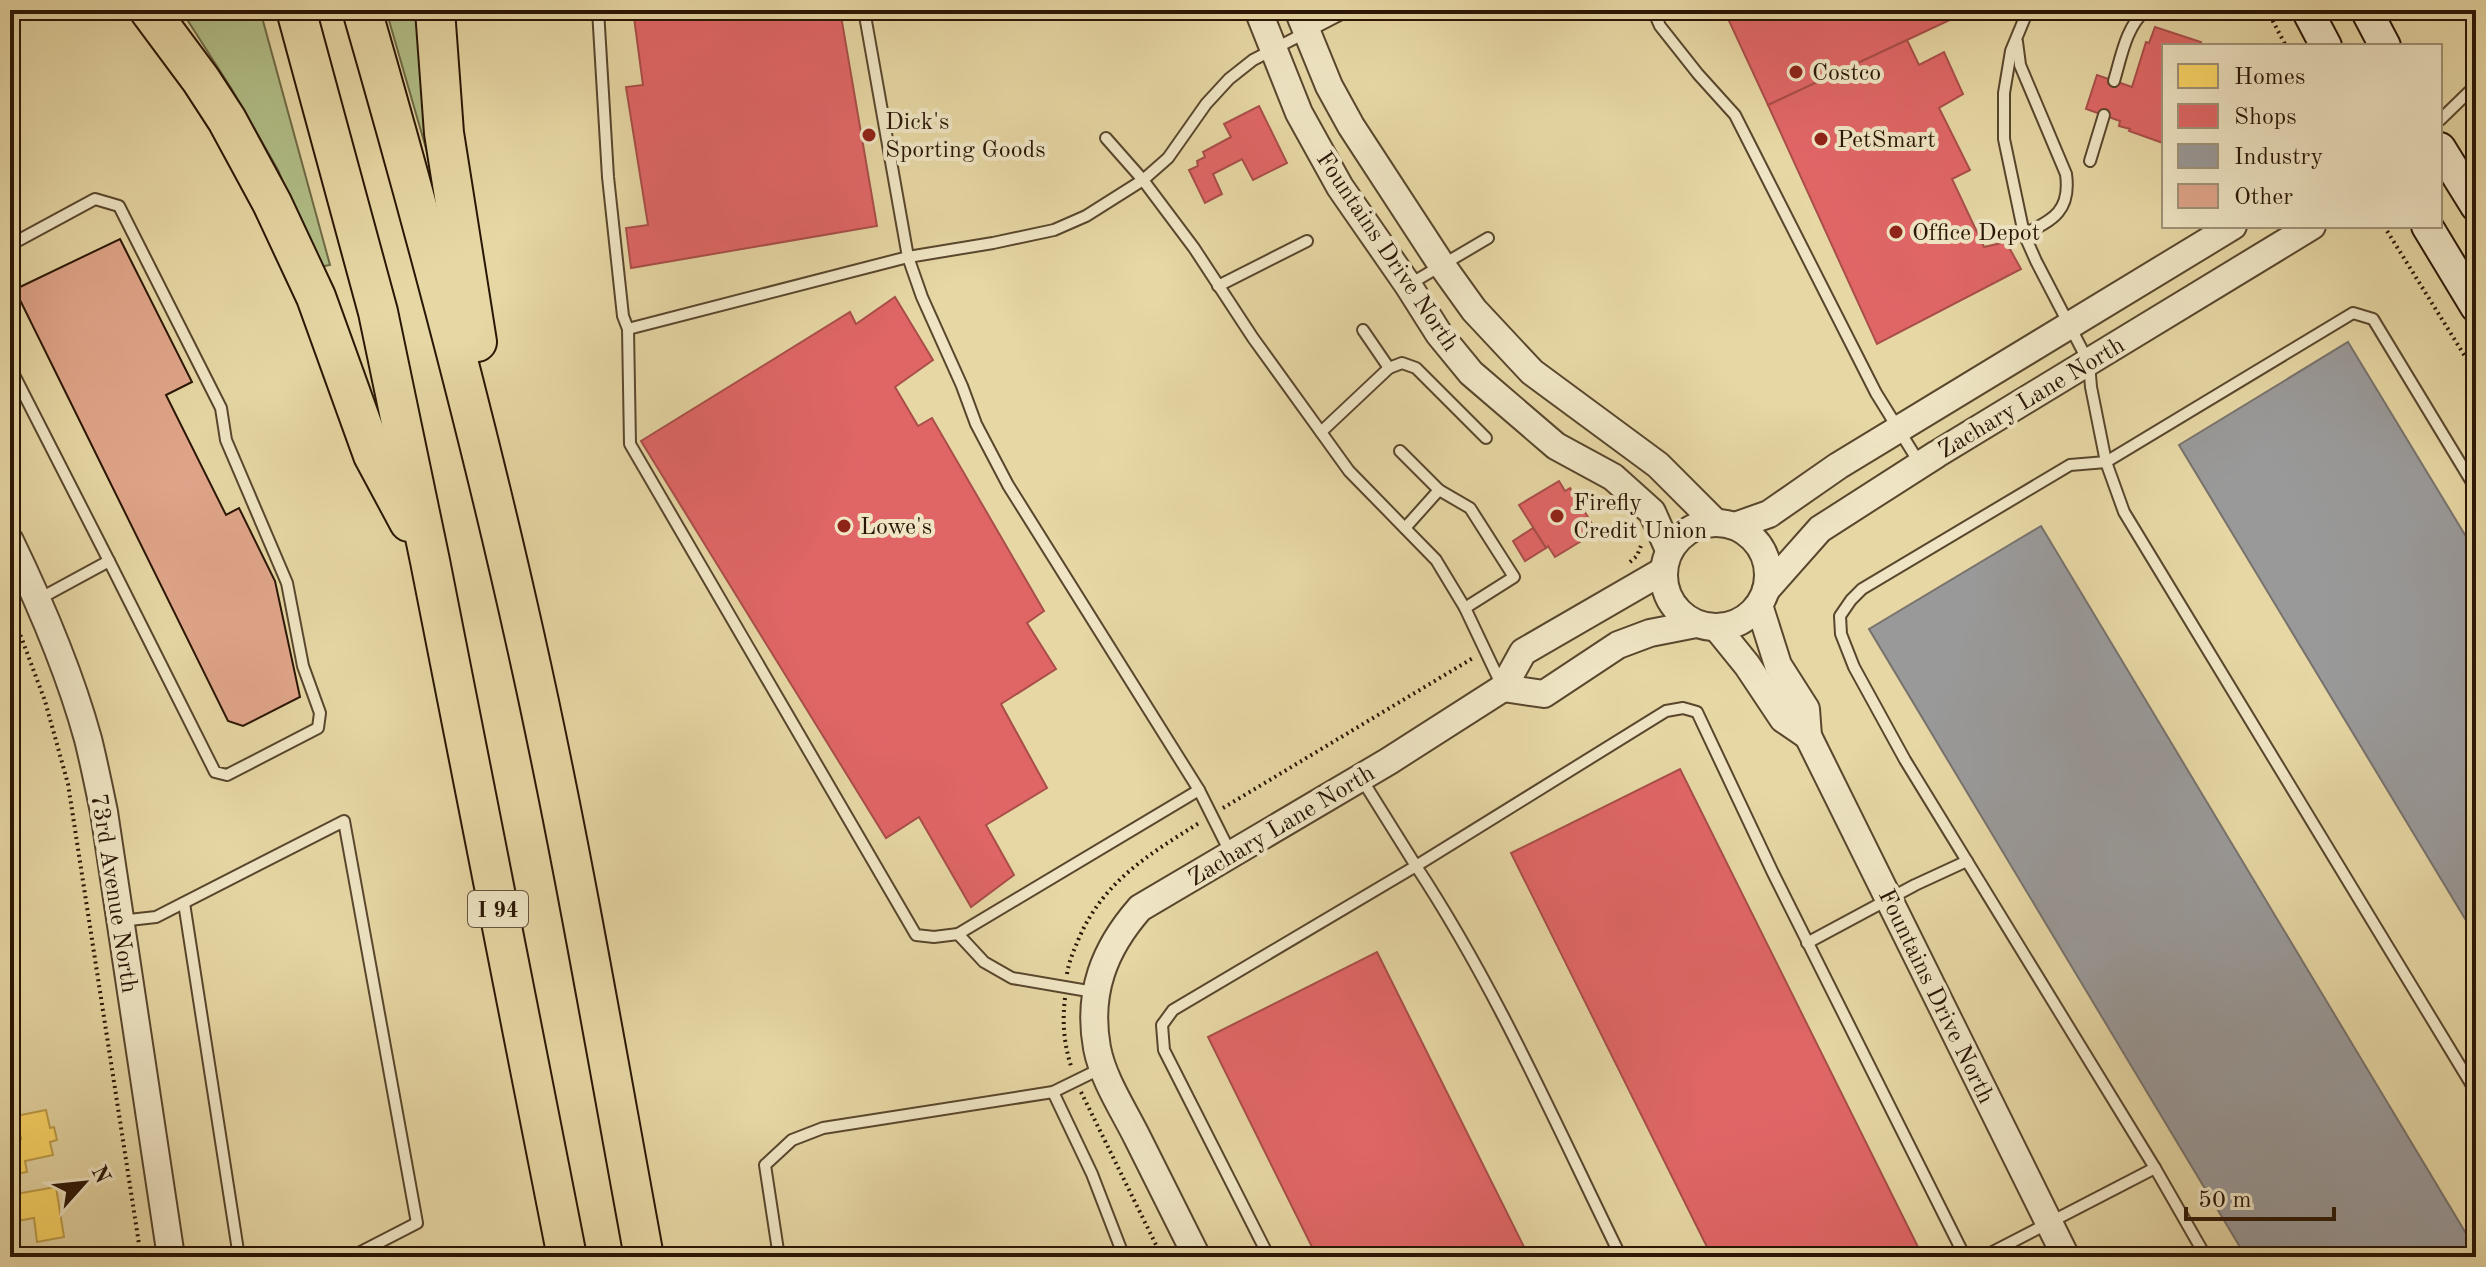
<svg xmlns="http://www.w3.org/2000/svg" width="2486" height="1267" viewBox="0 0 2486 1267" font-family="'Old Standard TT',serif">
	<rect width="100%" height="100%" fill="#e6d7a4"/>
	<filter id="stains"><feTurbulence type="fractalNoise" baseFrequency=".0025" numOctaves="4"/><feColorMatrix values="0 0 0 0 .2 0 0 0 0 .09 0 0 0 0 .02 0 0 0 .5 -.17"/></filter>
	<radialGradient id="worn" r=".72"><stop offset=".6" stop-color="#630" stop-opacity="0"/><stop offset="1" stop-color="#630" stop-opacity=".3"/></radialGradient>
	<g fill="#b2bf88" stroke="#6e6a46" stroke-width="2">
		<polygon points="181,10 260,10 330,265 319,267 278,170 231,88"/>
		<polygon points="386,10 429,10 434,176"/>
	</g>
	<g fill="#ffd966" stroke="#bf9e49" stroke-width="2">
		<polygon points="46,1110 50,1128 54,1127 57,1140 50,1142 53,1155 25,1161 27,1172 10,1175 10,1141 21,1139 16,1116"/>
		<polygon points="56,1187 64,1237 37,1242 34,1218 11,1222 10,1195"/>
	</g>
	<g fill="#e06666" stroke="#a94e49" stroke-width="2">
		<polygon points="633,10 840,10 877,226 631,268 626,228 648,225 626,87 643,85"/>
		<polygon points="1684,10 1707,10 1688,19"/>
		<polygon points="1724,10 1971,10 1768,105"/>
		<polygon points="2155,27 2201,42 2199,46 2164,46 2163,143 2129,131 2130,129 2119,126 2120,121 2086,109 2097,75 2132,87 2146,42 2149,43"/>
		<polygon points="1907,40 1919,65 1944,52 1963,94 1939,108 1970,170 1952,179 1984,247 2006,242 2021,269 1877,344 1768,105"/>
		<polygon points="1259,106 1287,163 1253,180 1242,159 1213,174 1222,194 1205,203 1189,170 1198,166 1197,161 1205,157 1203,152 1231,137 1224,124"/>
		<polygon points="895,297 933,360 895,387 918,426 932,418 1044,611 1027,623 1056,669 1001,704 1047,788 986,825 1014,875 971,907 919,817 886,838 641,441 850,312 856,324"/>
		<polygon points="1559,481 1565,491 1570,488 1594,527 1585,533 1588,537 1555,557 1548,546 1546,548 1519,505"/>
		<polygon points="1533,528 1546,548 1525,561 1513,541"/>
		<polygon points="1680,769 1923,1257 1712,1257 1511,853"/>
		<polygon points="1377,952 1529,1257 1317,1257 1208,1037"/>
	</g>
	<g fill="#999" stroke="#78726d" stroke-width="2">
		<polygon points="2348,342 2476,553 2476,937 2179,445"/>
		<polygon points="2041,526 2476,1250 2476,1257 2246,1257 1869,629"/>
	</g>
	<polygon fill="#e0a58a" stroke="#2a1605" stroke-width="2" points="120,239 192,382 166,395 226,515 239,508 275,581 300,697 243,726 228,721 19,298 20,287"/>
	<g fill="none" stroke-linecap="round" stroke-linejoin="round">
		<g stroke="#59462d" stroke-width="14">
			<g id="service">
				<polyline points="598,10 608,177 623,316 628,329 630,444 916,935 934,937 958,934 1199,790"/>
				<polyline points="864,10 908,257 922,297 962,386 976,424 1008,485 1199,790 1231,854"/>
				<polyline points="1653,10 1660,26 1698,74 1735,115 1876,393 1920,464"/>
				<polyline points="2028,10 2011,51 2004,93 2004,139 2024,234 2036,261 2089,363 2091,387 2106,462 2124,512 2476,1092"/>
				<path d="M2017,42L2020,65L2066,174C2071,210 2054,220 2024,234"/>
				<path d="M2114,81C2121,58 2126,26 2146,10"/>
				<polyline points="2440,120 2476,85"/>
				<polyline points="1106,138 1143,180 1194,248 1253,338 1349,471 1436,560 1465,608 1502,686"/>
				<polyline points="2090,161 2104,115"/>
				<polyline points="10,245 95,199 119,206 221,408 226,440 287,583 303,666 320,713 318,728 227,775 215,772 109,561"/>
				<polyline points="1410,284 1488,238"/>
				<polyline points="1218,286 1307,241"/>
				<polyline points="628,329 908,257 993,243 1054,230 1086,216 1143,180 1168,158 1206,104 1229,79 1253,60 1349,10"/>
				<polyline points="1363,330 1389,368"/>
				<polyline points="10,367 109,561 39,599"/>
				<polyline points="1321,432 1389,368 1402,363 1416,368 1486,438"/>
				<polyline points="1400,451 1439,490 1470,508 1514,577 1465,608"/>
				<polyline points="1405,528 1439,490"/>
				<polyline points="1361,778 1416,866 1666,711 1683,708 1697,712 1773,873 1965,1257"/>
				<polyline points="184,903 239,1257"/>
				<polyline points="120,921 156,917 344,821 417,1223 351,1257"/>
				<polyline points="958,934 984,962 1012,978 1094,992"/>
				<polyline points="1807,943 1915,885 1967,861"/>
				<polyline points="1053,1092 1092,1174 1124,1257"/>
				<polyline points="779,1257 765,1165 792,1140 823,1128 1053,1092 1102,1068"/>
				<path d="M1269,1257L1164,1050L1162,1025L1173,1010L1416,866C1497,989 1556,1125 1621,1257"/>
				<polyline points="1983,1257 2155,1168"/>
				<polyline points="2206,1257 2155,1168 1905,760 1854,667 1841,634 1840,616 1851,600 1862,589 2070,465 2106,462 2353,313 2373,319 2476,489"/>
			</g>
		</g>
		<g stroke="#59462d" stroke-width="30">
			<g id="tertiary">
				<polyline points="1258,10 1299,113 1340,187 1408,285 1439,334 1471,373 1556,446 1613,477 1652,512 1669,550"/>
				<polyline points="1298,10 1329,86 1351,126 1441,264 1474,310 1532,372 1658,465 1715,522"/>
				<circle cx="1716" cy="575" r="52"/>
				<polyline points="1735,526 1769,514 1838,466 2233,226"/>
				<path d="M10,541C41,605 69,670 88,739C94,763 99,788 104,812L171,1257"/>
				<polyline points="1766,590 1820,529 1937,454 2312,226"/>
				<polyline points="1759,605 1778,665 1806,709 1808,736 2066,1257"/>
				<polyline points="1717,628 1747,665 1783,719 1808,736"/>
				<polyline points="1503,688 1544,694 1618,645 1650,633 1696,624"/>
				<path d="M1197,1257C1177,1217 1157,1177 1137,1137C1123,1109 1103,1079 1097,1048C1087,993 1104,949 1140,908L1389,761L1503,688L1523,652L1663,571"/>
			</g>
		</g>
		<g stroke="#2a1605" stroke-width="34">
			<g id="secondary">
				<polyline points="2307,10 2326,46"/>
				<polyline points="2366,10 2385,46"/>
				<polyline points="2440,148 2476,206"/>
				<polyline points="2427,226 2476,307"/>
			</g>
		</g>
		<g stroke="#2a1605" stroke-width="42">
			<g id="motorway">
				<polyline points="149,10 201,80 227,120 272,203 316,297 373,455 409,522"/>
				<polyline points="296,10 378,312 430,561 567,1257"/>
				<path d="M362,10C422,218 478,427 525,638C571,843 606,1051 644,1257"/>
				<polyline points="435,10 444,133 477,342"/>
			</g>
		</g>
		<g stroke="#2a1605" stroke-width="4" stroke-dasharray="2 4" stroke-linecap="butt">
			<polyline points="2267,10 2286,46"/>
			<polyline points="2384,226 2476,374"/>
			<polyline points="1630,562 1637,556 1642,543"/>
			<polyline points="10,607 45,701 68,784 141,1257"/>
			<polyline points="1223,808 1473,658"/>
			<path d="M1067,974C1069,961 1074,950 1079,938C1104,881 1148,855 1199,823"/>
			<path d="M1065,998C1062,1022 1064,1046 1072,1069"/>
			<polyline points="1081,1092 1162,1257"/>
		</g>
		<use href="#service" stroke="#efe5c4" stroke-width="10"/>
		<use href="#tertiary" stroke="#efe5c4" stroke-width="26"/>
		<use href="#secondary" stroke="#efe5c4" stroke-width="30"/>
		<use href="#motorway" stroke="#e6d7a4" stroke-width="38"/>
	</g>
	<g fill="#8f2418" stroke="#efe5c4" stroke-width="3">
		<circle cx="1796" cy="72" r="8"/>
		<circle cx="869" cy="135" r="8"/>
		<circle cx="1821" cy="139" r="8"/>
		<circle cx="1896" cy="232" r="8"/>
		<circle cx="1557" cy="516" r="8"/>
		<circle cx="844" cy="526" r="8"/>
	</g>
	<g text-anchor="middle" stroke-width="8" stroke-linejoin="round" paint-order="stroke">
		<rect fill="#efe5c4" stroke="#65543e" stroke-width="2" x="468" y="891" width="60" height="36" rx="6"/>
		<g font-size="22" font-weight="bold" fill="#2a1605">
			<text x="498" y="917">I 94</text>
		</g>
		<g font-size="24" fill="#2a1605" stroke="#efe5c4" text-anchor="start">
			<text x="1812" y="80">Costco</text>
			<text x="885" y="129">Dick's<tspan x="885" dy="28">Sporting Goods</tspan></text>
			<text x="1837" y="147">PetSmart</text>
			<text x="1912" y="240">Office Depot</text>
			<text x="1573" y="510">Firefly<tspan x="1573" dy="28">Credit Union</tspan></text>
			<text x="860" y="534">Lowe's</text>
		</g>
		<g font-size="24" fill="#2a1605" stroke="#efe5c4">
			<text transform="translate(1388 251) rotate(56)" y="8">Fountains Drive North</text>
			<text transform="translate(2031 397) rotate(-31)" y="8">Zachary Lane North</text>
			<text transform="translate(1281 825) rotate(-31)" y="8">Zachary Lane North</text>
			<text transform="translate(115 893) rotate(81)" y="8">73rd Avenue North</text>
			<text transform="translate(1937 996) rotate(64)" y="8">Fountains Drive North</text>
		</g>
	</g>
	<rect width="2486" height="1267" fill="none" stroke="#e6d7a4" stroke-width="40"/>
	<rect x="12" y="12" width="2462" height="1243" fill="none" stroke="#2a1605" stroke-width="4"/>
	<rect x="20" y="20" width="2446" height="1227" fill="none" stroke="#2a1605" stroke-width="2"/>
	<rect x="2162" y="44" width="280" height="184" fill="#efe5c4" stroke="#a09278" stroke-width="2"/>
	<rect x="2178" y="64" width="40" height="24" fill="#ffd966" stroke="#a09278" stroke-width="2"/>
	<text x="2234" y="84" font-size="24" fill="#2a1605">Homes</text>
	<rect x="2178" y="104" width="40" height="24" fill="#e06666" stroke="#a09278" stroke-width="2"/>
	<text x="2234" y="124" font-size="24" fill="#2a1605">Shops</text>
	<rect x="2178" y="144" width="40" height="24" fill="#999999" stroke="#a09278" stroke-width="2"/>
	<text x="2234" y="164" font-size="24" fill="#2a1605">Industry</text>
	<rect x="2178" y="184" width="40" height="24" fill="#e0a58a" stroke="#a09278" stroke-width="2"/>
	<text x="2234" y="204" font-size="24" fill="#2a1605">Other</text>
	<g transform="translate(84 1183) rotate(63)" stroke="#efe5c4" stroke-width="6" paint-order="stroke">
	<path d="M0-6L14 30L0 20L-14 30Z" fill="#2a1605"/>
	<text y="-12" font-size="22" font-weight="bold" text-anchor="middle" fill="#2a1605">N</text>
	</g>
	<path d="M2186 1207v12h148v-12" fill="none" stroke="#2a1605" stroke-width="4"/>
	<text x="2198" y="1207" font-size="24" fill="#2a1605" stroke="#efe5c4" stroke-width="6" paint-order="stroke">50 m</text>
	<rect width="100%" height="100%" filter="url(#stains)"/>
	<rect width="100%" height="100%" fill="url(#worn)"/>
</svg>
